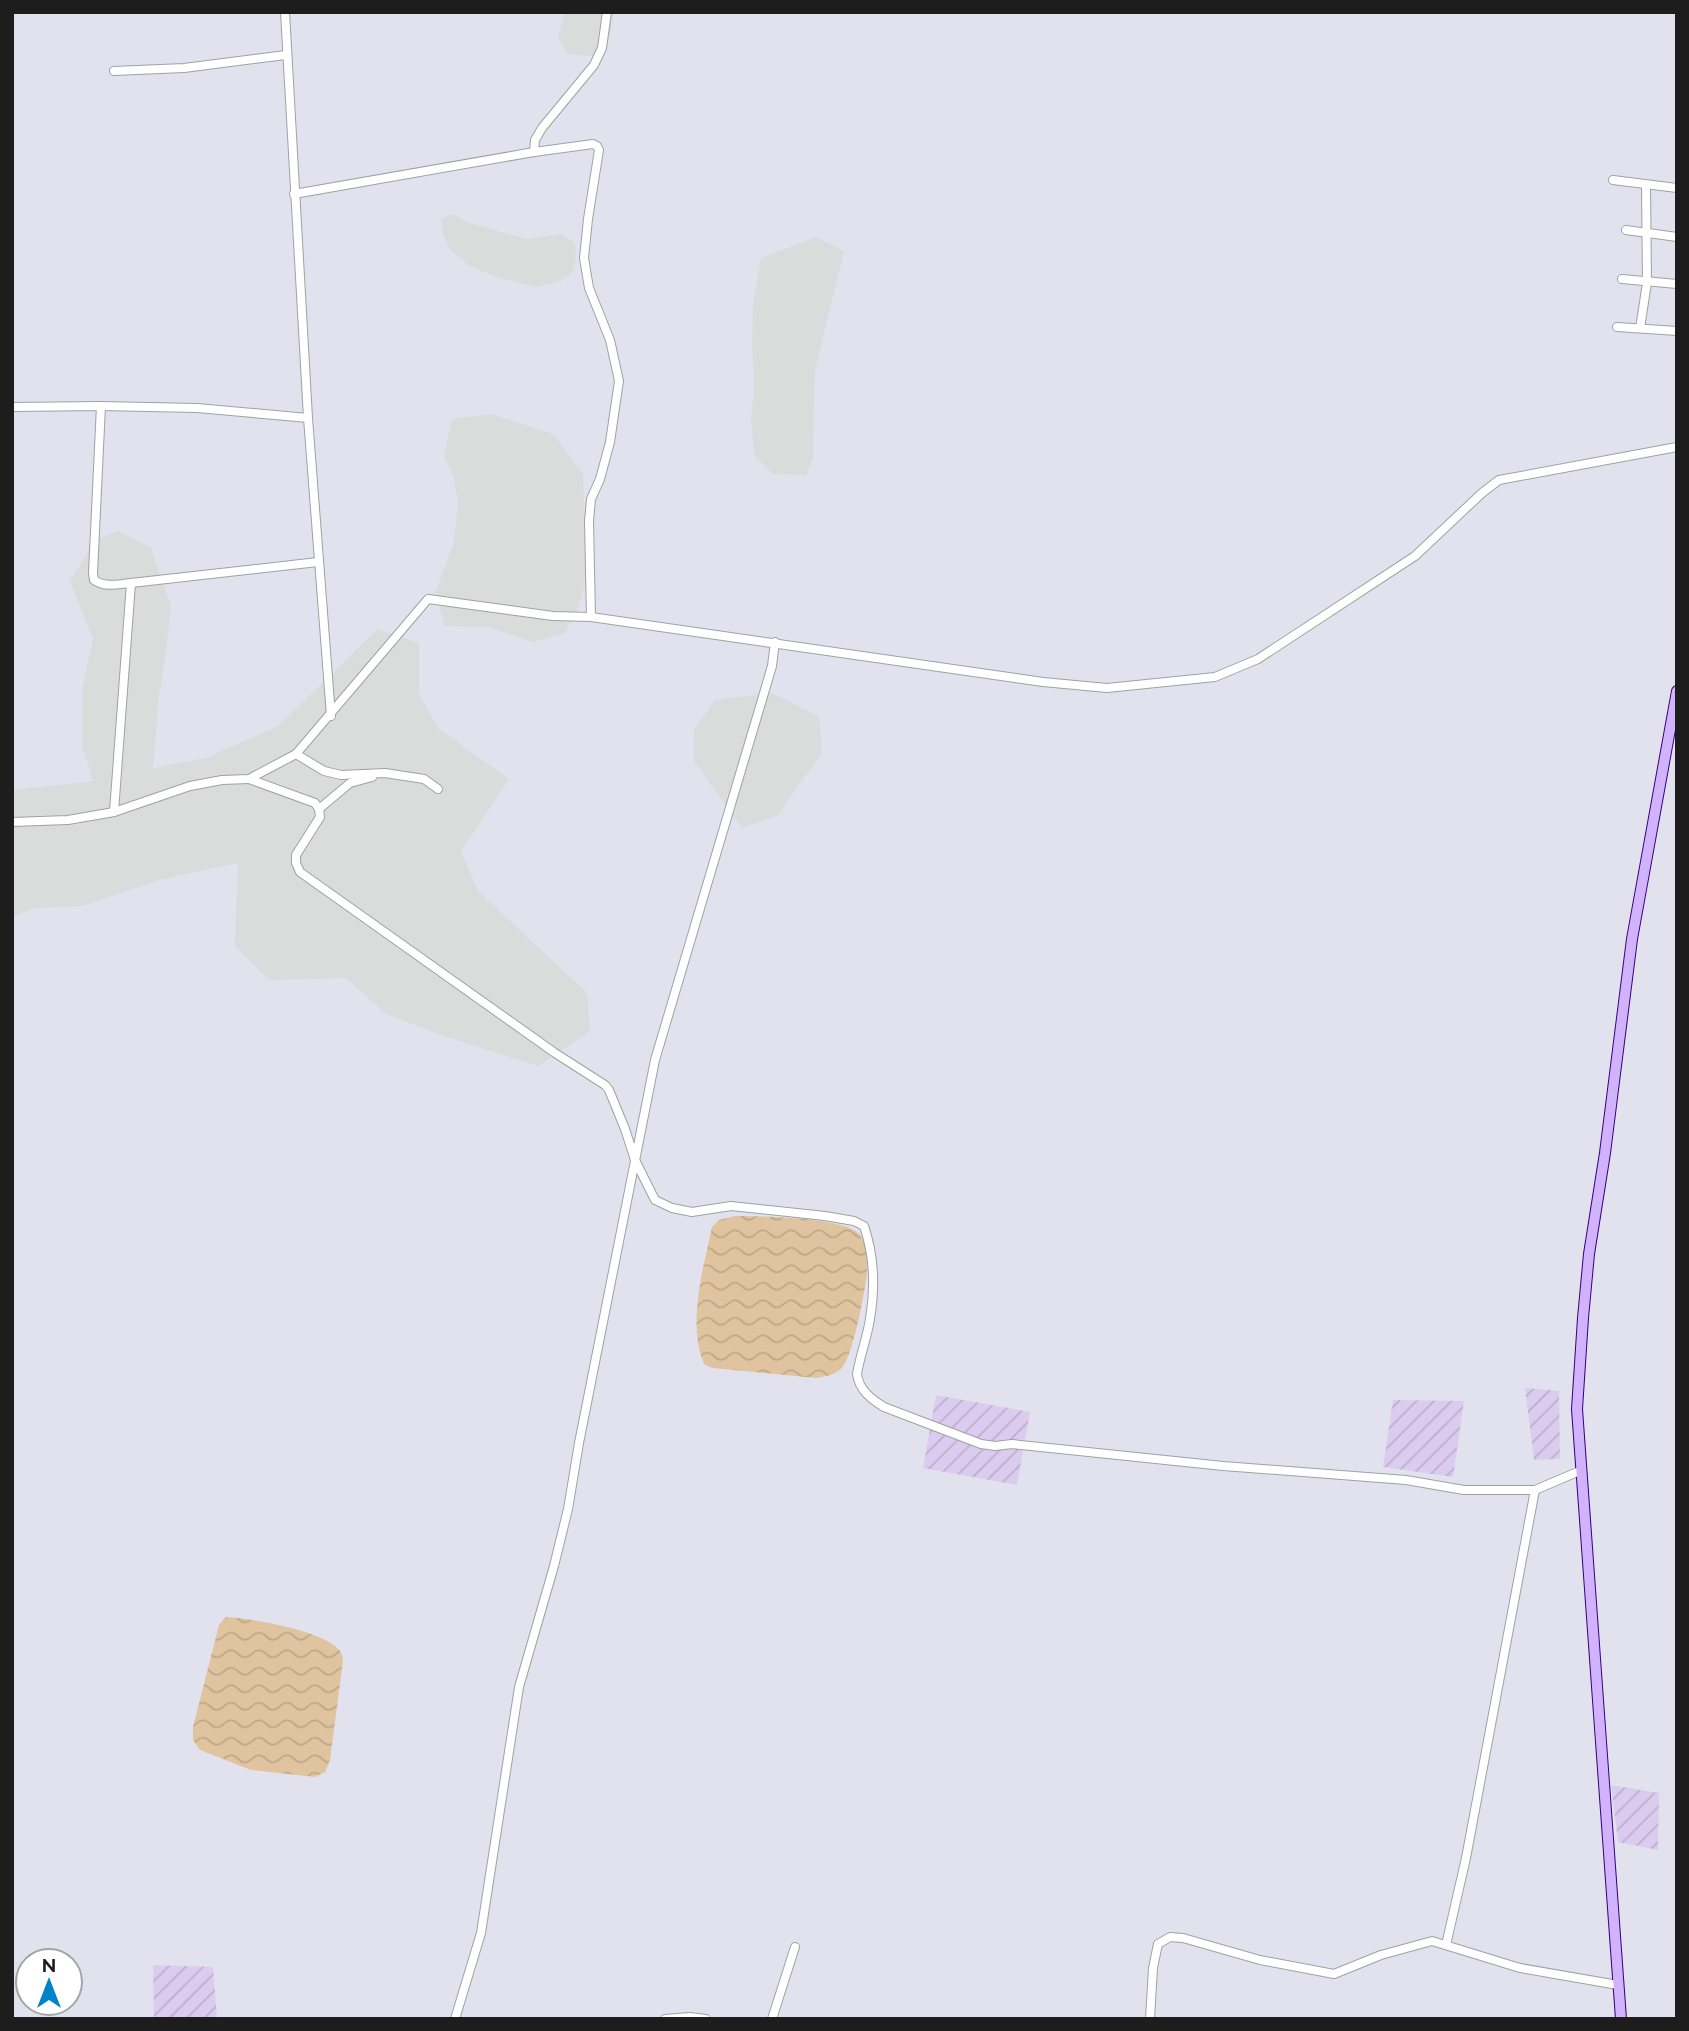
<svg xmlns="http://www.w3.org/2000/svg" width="1689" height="2031" viewBox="0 0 1689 2031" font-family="Raleway,sans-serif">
	<defs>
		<pattern id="farmland-furrows" width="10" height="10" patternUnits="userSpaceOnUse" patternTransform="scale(1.75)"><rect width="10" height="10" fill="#dbccef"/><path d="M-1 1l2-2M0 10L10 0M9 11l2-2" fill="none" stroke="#bcafcc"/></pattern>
		<pattern id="water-waves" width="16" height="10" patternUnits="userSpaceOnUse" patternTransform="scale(1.75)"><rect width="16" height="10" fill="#e0c49f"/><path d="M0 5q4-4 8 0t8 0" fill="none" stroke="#c0a888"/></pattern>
	</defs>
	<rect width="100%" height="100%" fill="#e2e2ef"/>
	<g fill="#dadbdb">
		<polygon points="565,12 614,12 610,36 602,57 568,54 558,38"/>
		<polygon points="453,214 467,222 526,239 563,234 575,244 576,258 572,272 561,281 537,287 499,278 470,266 452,252 443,235 441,219"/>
		<polygon points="816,237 844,251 815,371 813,458 806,475 773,474 754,455 751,418 754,388 752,342 753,304 761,258"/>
		<polygon points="492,414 553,434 583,474 587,578 576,613 565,633 533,642 489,627 445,626 435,593 454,542 458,504 454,478 444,456 452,419"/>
		<polygon points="118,531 151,548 171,607 167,643 159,697 153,768 206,758 278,726 378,629 419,643 419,694 439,729 509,779 461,851 478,891 587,993 590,1031 538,1066 450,1038 386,1014 346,978 269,980 235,946 238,863 163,879 82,906 34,908 12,918 12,790 93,781 82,746 82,690 93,639 70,581 95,540"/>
		<polygon points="773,693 819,717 822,754 794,791 779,815 742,828 694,761 694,730 715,700"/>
	</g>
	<g fill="url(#farmland-furrows)">
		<polygon points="1525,1388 1559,1391 1560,1459 1534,1460"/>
		<polygon points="936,1395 1030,1412 1017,1485 923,1468"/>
		<polygon points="1393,1400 1464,1401 1453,1477 1383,1467"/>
		<polygon points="1611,1785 1659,1793 1658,1850 1618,1842"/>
		<polygon points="153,1965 213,1967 217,2019 154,2019"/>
	</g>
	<g fill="url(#water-waves)">
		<path d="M735,1216C758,1216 848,1217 860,1235C867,1244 868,1261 867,1272C865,1292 854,1349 844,1365C838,1375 826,1376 816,1378L712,1368L704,1364C687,1322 703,1270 712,1227L719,1220Z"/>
		<path d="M226,1617C251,1618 326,1631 340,1651C342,1653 343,1659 343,1661L330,1760L325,1772L315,1777L251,1770L200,1750L193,1740V1727L219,1625Z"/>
	</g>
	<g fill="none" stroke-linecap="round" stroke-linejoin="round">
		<g stroke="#a1a1a1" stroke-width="10">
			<g id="street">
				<polyline points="285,12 308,418 331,716"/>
				<polyline points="114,71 184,68 286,55"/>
				<polyline points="1613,180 1677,188"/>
				<polyline points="294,194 534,152"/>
				<polyline points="1626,230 1677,237"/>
				<polyline points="1622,279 1677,284"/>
				<polyline points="1617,327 1677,331"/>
				<polyline points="1640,328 1647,283 1646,185"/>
				<polyline points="101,406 197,408 308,418"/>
				<path d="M12,407L101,406L93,573L94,580C105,588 118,584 131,583"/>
				<polyline points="591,617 589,521 591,499 600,479 610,442 619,381 610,340 589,288 584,258 588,219 599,150 597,146 593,144 534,152 535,140 542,128 594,65 602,48 607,12"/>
				<polyline points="296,754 324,771 341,775 385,773 424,779 438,789"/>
				<path d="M249,779L315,803L319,809L320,817L296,855V863L300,872L555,1053L605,1085L609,1090L625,1129L635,1160L655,1200L672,1208L692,1212L731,1206L825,1216L854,1221L864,1226C874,1255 875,1289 870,1319C867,1338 860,1356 857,1374C859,1390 871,1399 884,1407L981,1444L995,1446L1012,1444L1223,1466L1406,1480L1464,1490H1535L1582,1470"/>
				<polyline points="319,809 350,783 372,777"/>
				<polyline points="114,812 131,583 318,562"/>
				<polyline points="12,822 68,820 114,812 190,786 222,780 249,779 296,754 428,599 553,616 591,617 1043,682 1107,688 1215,677 1258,659 1415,556 1482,493 1499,480 1677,447"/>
				<polyline points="1446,1945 1466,1858 1535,1490"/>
				<polyline points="455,2019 481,1933 519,1687 554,1566 568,1509 579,1443 655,1060 772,666 775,642"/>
				<polyline points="665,2019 690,2017 706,2019"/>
				<polyline points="772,2019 795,1947"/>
				<polyline points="1150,2019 1153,1968 1158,1944 1170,1937 1183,1938 1260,1960 1334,1974 1381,1955 1432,1941 1520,1968 1618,1985"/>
			</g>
		</g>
		<g stroke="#370078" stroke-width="12">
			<polyline id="secondary" points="1621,2019 1577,1409 1583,1318 1589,1254 1605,1153 1632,939 1677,691"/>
		</g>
		<use href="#street" stroke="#fff" stroke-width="8"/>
		<use href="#secondary" stroke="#d0b2fd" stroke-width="10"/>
	</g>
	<rect width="1689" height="2031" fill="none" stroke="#1d1d1d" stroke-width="28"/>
	<g transform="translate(49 1982)"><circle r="33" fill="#ffffff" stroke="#a5a5a5" stroke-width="2"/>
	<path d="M0-5L12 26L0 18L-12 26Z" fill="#0083ca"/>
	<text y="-10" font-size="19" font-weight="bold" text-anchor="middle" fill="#1d1d1d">N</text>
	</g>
</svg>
